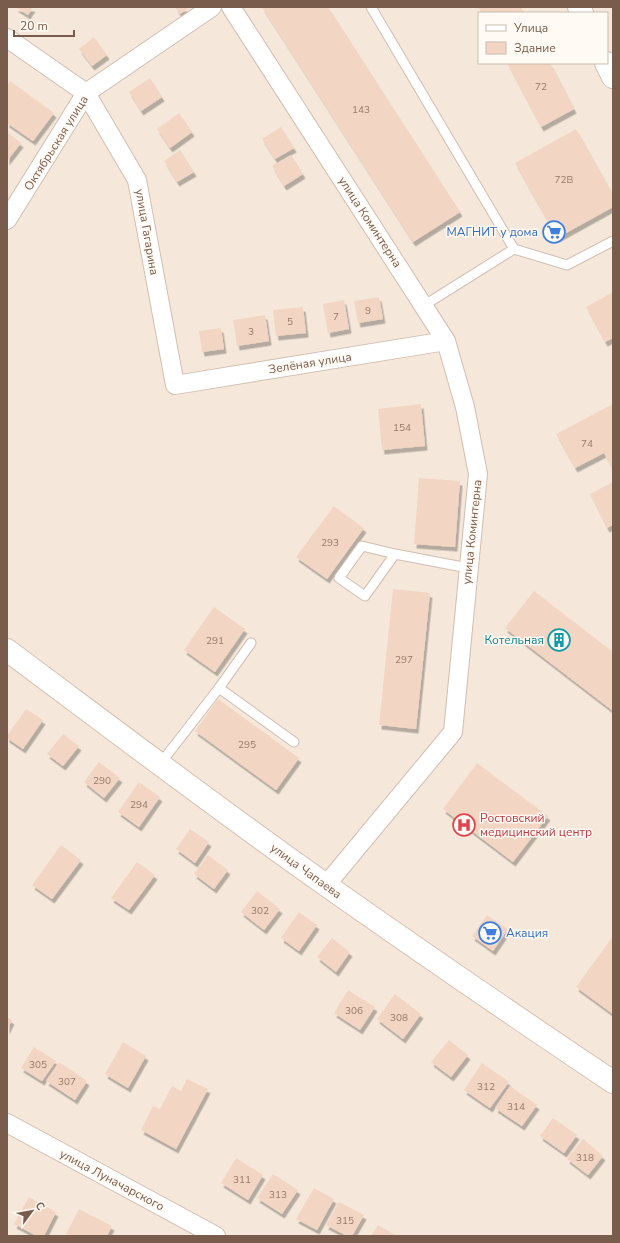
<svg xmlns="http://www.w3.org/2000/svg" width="620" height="1243" viewBox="0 0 620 1243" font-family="'Nunito Sans',sans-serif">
	<defs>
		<filter id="shadow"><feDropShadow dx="2.5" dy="4.5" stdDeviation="0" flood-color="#0004"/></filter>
	</defs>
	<rect width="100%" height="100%" fill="#fdf6ec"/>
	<path fill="#f5e8da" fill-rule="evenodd" d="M7,7H613V1236H7ZM479,13H607V63H479Z"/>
	<g fill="#f3d5c3" filter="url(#shadow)">
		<polygon points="15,7 33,7 28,15"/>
		<polygon points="175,7 190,7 180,14"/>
		<polygon points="262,7 328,7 460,212 413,242"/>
		<polygon points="478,7 521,7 524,13 482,13"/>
		<polygon points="94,37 107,55 92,66 79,49"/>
		<polygon points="507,63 550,63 574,109 541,127"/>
		<polygon points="150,78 162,97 141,111 129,92"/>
		<polygon points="10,81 54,113 33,141 7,123 7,86"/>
		<polygon points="179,113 192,132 170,148 157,129"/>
		<polygon points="281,127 294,148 275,159 262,139"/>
		<polygon points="576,129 613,195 613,207 557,238 515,163"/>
		<polygon points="7,132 21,143 7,161"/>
		<polygon points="180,150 194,172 177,182 164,161"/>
		<polygon points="291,155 303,174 284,186 272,166"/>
		<polygon points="613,292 613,338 605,342 586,307"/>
		<polygon points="379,297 383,319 358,323 354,301"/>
		<polygon points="344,300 349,329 328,333 323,304"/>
		<polygon points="303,307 306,333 276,336 273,310"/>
		<polygon points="265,315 269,341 237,346 233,320"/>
		<polygon points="221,328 224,349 202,352 199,331"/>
		<polygon points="421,404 425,446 382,450 378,409"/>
		<polygon points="613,404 613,470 604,453 575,468 556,434"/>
		<polygon points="419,478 460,481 455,547 414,544"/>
		<polygon points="613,482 613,525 607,528 590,494"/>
		<polygon points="334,506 364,528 327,579 296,557"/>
		<polygon points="393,589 430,593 416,729 379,725"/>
		<polygon points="534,591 613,652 613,711 505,628"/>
		<polygon points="214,607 245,629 215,672 184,650"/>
		<polygon points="218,699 299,758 276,790 195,731"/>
		<polygon points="26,709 43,720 23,749 7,738 7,736"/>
		<polygon points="63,734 79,746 63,766 47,754"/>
		<polygon points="99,762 120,778 104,798 84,782"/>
		<polygon points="477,763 548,816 513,862 443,809"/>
		<polygon points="139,782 160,797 139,827 118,812"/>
		<polygon points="190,829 209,842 195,863 176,849"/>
		<polygon points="61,845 81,860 52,899 32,885"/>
		<polygon points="208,855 228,870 214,889 194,874"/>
		<polygon points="137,862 155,875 129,910 111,898"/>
		<polygon points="257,891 280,909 264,930 241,912"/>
		<polygon points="299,912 317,925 299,951 281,938"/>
		<polygon points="487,915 508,929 493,951 472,936"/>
		<polygon points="613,936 613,1014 576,987"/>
		<polygon points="332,938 350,952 336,972 317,957"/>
		<polygon points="348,990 375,1007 360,1030 334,1013"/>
		<polygon points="395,994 421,1014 403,1039 377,1019"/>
		<polygon points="7,1017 12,1020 7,1030"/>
		<polygon points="449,1040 468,1055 451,1077 431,1062"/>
		<polygon points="123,1042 146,1056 128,1088 105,1074"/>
		<polygon points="34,1047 56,1061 42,1081 21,1068"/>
		<polygon points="59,1062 87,1081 75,1100 46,1081"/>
		<polygon points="482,1063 509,1082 490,1108 464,1090"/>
		<polygon points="187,1079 208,1089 176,1149 141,1130 153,1106 160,1109 172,1086 181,1091"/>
		<polygon points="510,1086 537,1105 522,1126 495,1108"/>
		<polygon points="553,1118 577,1135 564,1153 540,1136"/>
		<polygon points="583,1139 603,1156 588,1175 567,1159"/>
		<polygon points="236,1158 263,1175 248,1200 221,1183"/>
		<polygon points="273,1174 298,1190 282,1214 257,1198"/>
		<polygon points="314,1188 334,1199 317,1230 296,1219"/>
		<polygon points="29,1197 56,1212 44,1236 37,1236 14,1224"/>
		<polygon points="339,1202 364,1215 352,1236 347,1236 326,1225"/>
		<polygon points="79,1209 112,1226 107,1236 65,1236"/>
		<polygon points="378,1225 397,1236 371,1236"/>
	</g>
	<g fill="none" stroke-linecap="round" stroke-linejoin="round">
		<g stroke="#d1beb0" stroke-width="11">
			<g id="service">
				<polyline points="371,7 514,249 423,306"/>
				<polyline points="514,249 567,265 613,241"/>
				<polyline points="395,554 365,596 339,578 362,546 395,554 468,568"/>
				<polyline points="219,688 294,742"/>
				<polyline points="160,764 219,688 251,643"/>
			</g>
		</g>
		<g stroke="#d1beb0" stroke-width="20">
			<g id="minor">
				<polyline points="231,7 446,341 465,407 478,474 453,732 326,885"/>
				<polyline points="7,38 86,93 137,180 175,385 446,341"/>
				<polyline points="7,220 86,93 212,7"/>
				<polyline points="7,1123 216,1236"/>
			</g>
		</g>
		<g stroke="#d1beb0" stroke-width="24">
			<g id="tertiary">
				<polyline points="579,7 582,13"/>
				<polyline points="606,63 613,77"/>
			</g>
		</g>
		<g stroke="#d6c0b0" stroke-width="24">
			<path id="secondary" d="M7,650C113,729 218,809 326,885C421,952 516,1017 613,1082"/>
		</g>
		<use href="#service" stroke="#fff" stroke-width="9"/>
		<use href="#minor" stroke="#fff" stroke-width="18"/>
		<use href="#tertiary" stroke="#fff" stroke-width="22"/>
		<use href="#secondary" stroke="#fff" stroke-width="22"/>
	</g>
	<defs>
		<g id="supermarket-ring" transform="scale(1.15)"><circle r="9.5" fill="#fffaf3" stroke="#3f7fe0" stroke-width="1.5"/><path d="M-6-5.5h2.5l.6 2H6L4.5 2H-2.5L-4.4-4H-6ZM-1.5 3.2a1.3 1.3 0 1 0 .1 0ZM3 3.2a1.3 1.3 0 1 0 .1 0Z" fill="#3f7fe0"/></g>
		<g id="building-ring" transform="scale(1.15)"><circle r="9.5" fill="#fffaf3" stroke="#0f9aa8" stroke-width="1.5"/><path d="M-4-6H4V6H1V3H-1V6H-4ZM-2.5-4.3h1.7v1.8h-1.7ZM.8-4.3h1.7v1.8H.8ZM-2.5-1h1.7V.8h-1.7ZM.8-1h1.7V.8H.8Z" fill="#0f9aa8"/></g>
		<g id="hospital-ring" transform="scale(1.15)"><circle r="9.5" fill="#fffaf3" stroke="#e0444e" stroke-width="1.5"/><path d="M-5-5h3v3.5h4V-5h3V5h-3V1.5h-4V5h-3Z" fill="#e0444e"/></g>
	</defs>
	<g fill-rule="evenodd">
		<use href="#supermarket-ring" x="554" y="232"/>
		<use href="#building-ring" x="559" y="640"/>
		<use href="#hospital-ring" x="464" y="825"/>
		<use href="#supermarket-ring" x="490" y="933"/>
	</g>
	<g text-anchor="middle" stroke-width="3" stroke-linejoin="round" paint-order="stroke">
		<g font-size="10" fill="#987a6a">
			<text x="541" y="90">72</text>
			<text x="361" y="113">143</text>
			<text x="564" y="183">72В</text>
			<text x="368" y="314">9</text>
			<text x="336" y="320">7</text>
			<text x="290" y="325">5</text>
			<text x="251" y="335">3</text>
			<text x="402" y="431">154</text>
			<text x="587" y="447">74</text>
			<text x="330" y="546">293</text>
			<text x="215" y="644">291</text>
			<text x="404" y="663">297</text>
			<text x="247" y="748">295</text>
			<text x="102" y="784">290</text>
			<text x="139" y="808">294</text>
			<text x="260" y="914">302</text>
			<text x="354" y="1014">306</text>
			<text x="399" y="1021">308</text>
			<text x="38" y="1068">305</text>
			<text x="67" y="1085">307</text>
			<text x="486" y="1090">312</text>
			<text x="516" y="1110">314</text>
			<text x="585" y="1161">318</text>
			<text x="242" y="1183">311</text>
			<text x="278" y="1198">313</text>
			<text x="345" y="1224">315</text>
		</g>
		<g font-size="12" fill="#7a5c4d" stroke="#fffaf3">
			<text transform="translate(56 143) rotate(-58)" y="4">Октябрьская улица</text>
			<text transform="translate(370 222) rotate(57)" y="4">улица Коминтерна</text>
			<text transform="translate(147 232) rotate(80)" y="4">улица Гагарина</text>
			<text transform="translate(310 363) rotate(-9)" y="4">Зелёная улица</text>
			<text transform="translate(472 532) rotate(-84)" y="4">улица Коминтерна</text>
			<text transform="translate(306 871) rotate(36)" y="4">улица Чапаева</text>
			<text transform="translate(112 1180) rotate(28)" y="4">улица Луначарского</text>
		</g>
		<g font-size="12" fill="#366cbe" stroke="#fffaf3" text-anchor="end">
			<text x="538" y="236">МАГНИТ у дома</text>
			<text x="506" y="937" text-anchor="start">Акация</text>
		</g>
		<g font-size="12" fill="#0d838f" stroke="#fffaf3" text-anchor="end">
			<text x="544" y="644">Котельная</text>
		</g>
		<g font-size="12" fill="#be3a42" stroke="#fffaf3" text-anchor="start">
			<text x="480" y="822">Ростовский<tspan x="480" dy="14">медицинский центр</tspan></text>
		</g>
	</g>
	<rect width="620" height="1243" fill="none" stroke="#7a5c4d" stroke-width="16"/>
	<rect x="478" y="12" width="130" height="52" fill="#fffaf3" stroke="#cabbb1"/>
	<rect x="486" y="25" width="20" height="6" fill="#ffffff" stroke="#cabbb1"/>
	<text x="514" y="32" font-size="12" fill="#7a5c4d">Улица</text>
	<rect x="486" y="42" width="20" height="12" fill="#f3d5c3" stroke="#cabbb1"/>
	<text x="514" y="52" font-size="12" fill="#7a5c4d">Здание</text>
	<g transform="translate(32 1211) rotate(58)" stroke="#fffaf3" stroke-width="3" paint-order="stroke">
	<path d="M0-3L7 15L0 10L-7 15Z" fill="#7a5c4d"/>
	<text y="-6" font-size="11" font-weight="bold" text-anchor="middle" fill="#7a5c4d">С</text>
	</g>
	<path d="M14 30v6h60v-6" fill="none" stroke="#7a5c4d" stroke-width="2"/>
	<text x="20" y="30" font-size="12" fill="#7a5c4d" stroke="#fffaf3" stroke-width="3" paint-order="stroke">20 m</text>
</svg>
